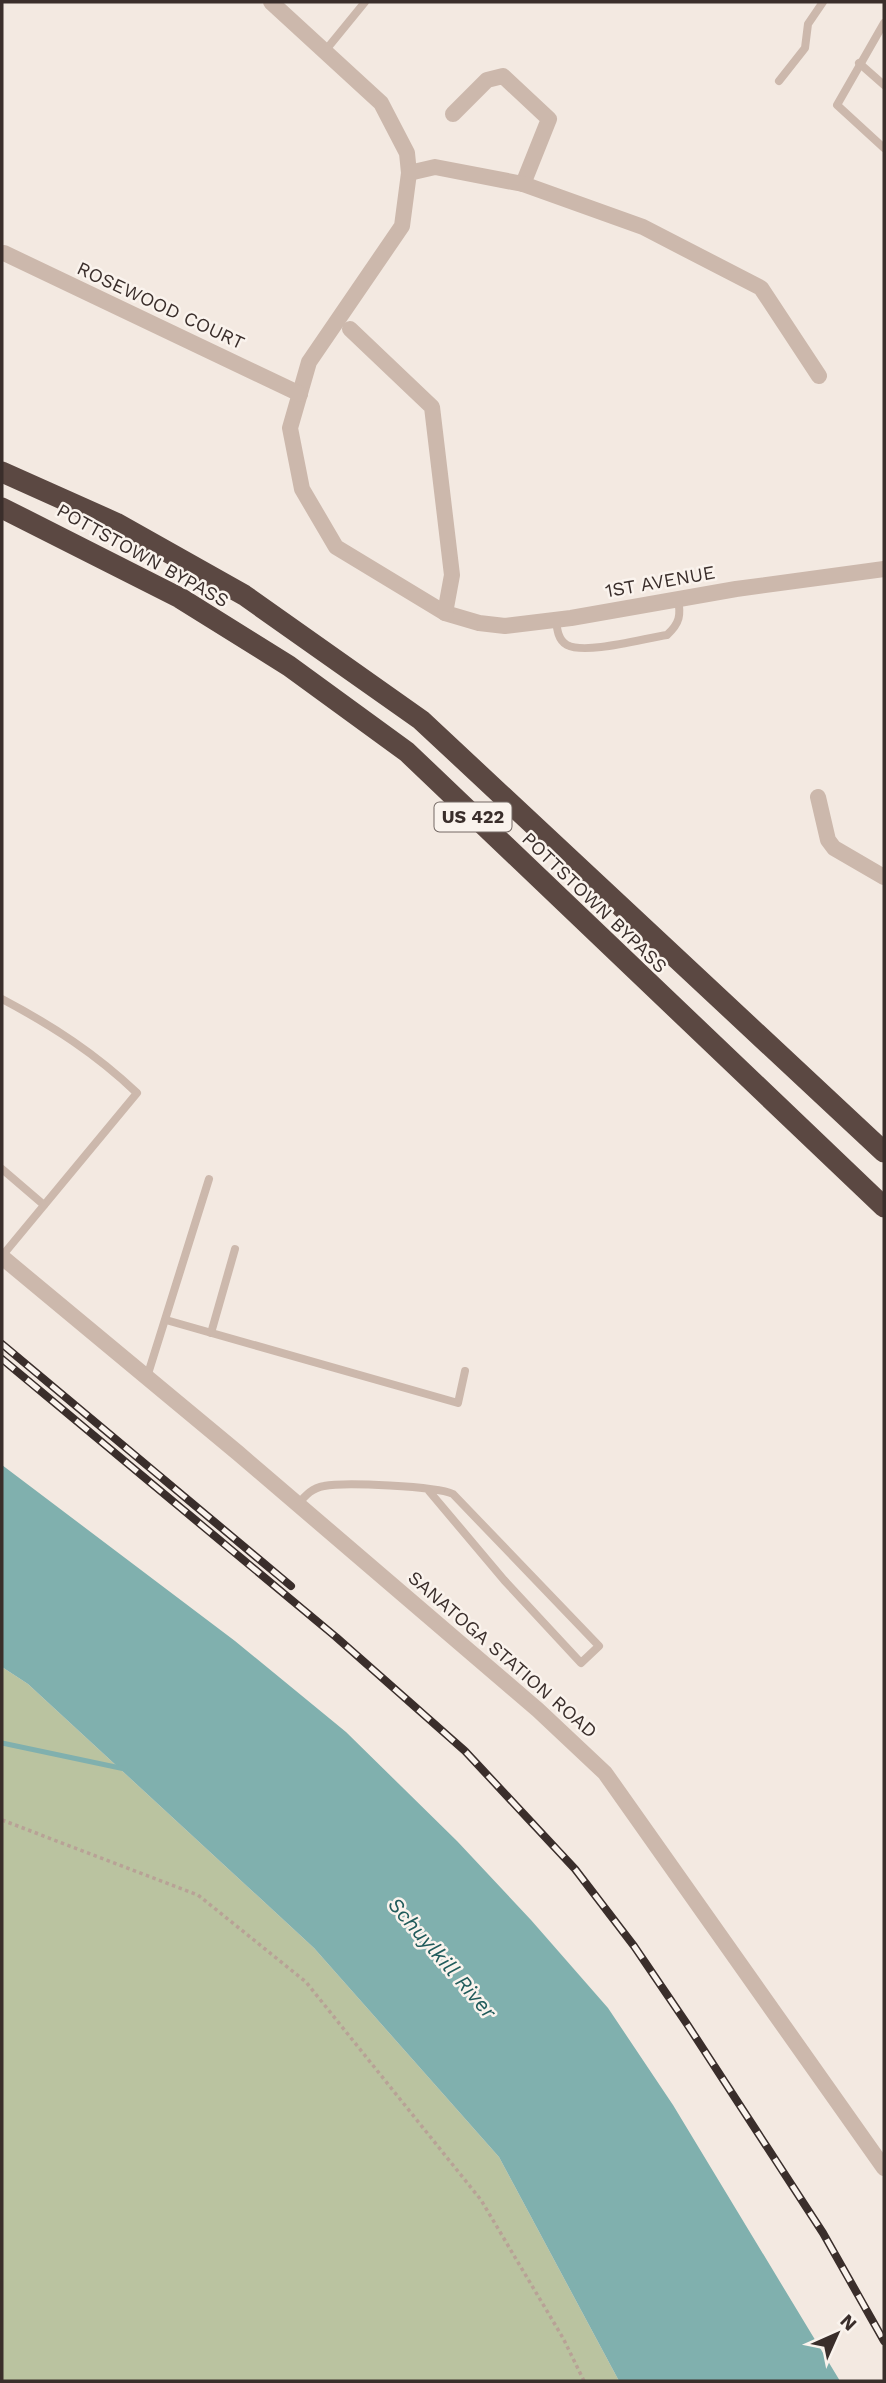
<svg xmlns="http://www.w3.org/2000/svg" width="886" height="2383" viewBox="0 0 886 2383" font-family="'Work Sans',sans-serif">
	<rect width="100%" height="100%" fill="#f3e9e1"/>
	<polygon fill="#bac3a0" points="2,1667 28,1684 314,1948 499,2157 619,2381 2,2381"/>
	<polygon fill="#80b0ae" points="2,1465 235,1641 346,1732 457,1841 531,1920 608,2008 673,2105 840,2381 619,2381 499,2157 314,1948 28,1684 2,1667"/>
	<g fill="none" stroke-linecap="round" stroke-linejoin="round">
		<polyline stroke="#80b0ae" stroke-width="5" points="2,1743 125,1769"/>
		<polyline stroke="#b8a296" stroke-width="3.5" stroke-dasharray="3.5 3.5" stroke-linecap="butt" points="2,1820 198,1895 306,1982 481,2200 563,2338 584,2381"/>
		<g stroke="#ccb8ac" stroke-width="8">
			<polyline points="884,23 837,105 884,148"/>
			<polyline points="325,51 365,2"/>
			<polyline points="859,63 884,85"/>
			<polyline points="779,81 805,48 808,24 823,2"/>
			<path d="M556,620C557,629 558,640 567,645C586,655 645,638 667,635C680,623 681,615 678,599"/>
			<path d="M2,999C53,1026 96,1054 137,1093L2,1256"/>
			<polyline points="2,1169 44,1205"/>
			<polyline points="166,1320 458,1403 465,1371"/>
			<polyline points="211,1333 235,1249"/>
			<polyline points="147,1377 209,1179"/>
			<path d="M298,1504C306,1495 312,1488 324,1486C344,1482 436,1486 453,1494L599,1646L581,1663L504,1580L429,1491"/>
		</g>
		<g stroke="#ccb8ac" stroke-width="16">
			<polyline points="271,2 381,103 407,153 409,173 402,226 309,362 290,428 302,489 336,547 445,613 479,623 505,626 571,618 736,589 884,569"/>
			<polyline points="453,114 487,80 503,76 549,119 523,184"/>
			<polyline points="409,173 435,167 523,184 643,227 761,288 819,376"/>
			<polyline points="4,253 300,394"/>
			<polyline points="350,329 432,407 452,575 445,613"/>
			<polyline points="818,797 828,840 834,848 884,877"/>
			<polyline points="2,1257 238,1453 538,1710 605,1773 884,2168"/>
		</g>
		<g stroke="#5b4842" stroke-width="21">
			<polyline points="2,472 116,523 244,595 421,720 884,1152"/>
			<polyline points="2,508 180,598 289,666 407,752 884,1207"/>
		</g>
		<g stroke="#3a2e2b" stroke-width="8">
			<g id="rail">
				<polyline points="2,1344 291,1586"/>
				<polyline points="2,1359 336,1637 465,1751 575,1869 634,1946 687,2024 823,2233 884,2341"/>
			</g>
		</g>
		<use href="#rail" stroke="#faf3ed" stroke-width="5" stroke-dasharray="16" stroke-linecap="butt"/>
	</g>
	<g text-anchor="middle" stroke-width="5" stroke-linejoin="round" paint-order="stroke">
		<rect fill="#faf3ed" stroke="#746965" stroke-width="2" x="434.5" y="802.5" width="77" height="29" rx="5"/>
		<g font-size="18" font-weight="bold" fill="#3a2e2b">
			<text x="473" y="823">US 422</text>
		</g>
		<g font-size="19" fill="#3a2e2b" stroke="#faf3ed">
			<text transform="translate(161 305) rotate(25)" y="7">ROSEWOOD COURT</text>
			<text transform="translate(143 555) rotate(29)" y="7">POTTSTOWN BYPASS</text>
			<text transform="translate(660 581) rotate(-10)" y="7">1ST AVENUE</text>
			<text transform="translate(595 902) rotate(44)" y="7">POTTSTOWN BYPASS</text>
			<text transform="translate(503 1654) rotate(41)" y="7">SANATOGA STATION ROAD</text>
		</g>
		<g font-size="21" font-style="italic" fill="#205b5b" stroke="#faf3ed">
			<text transform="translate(442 1958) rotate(49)" y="7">Schuylkill River</text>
		</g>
	</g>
	<rect width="886" height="2383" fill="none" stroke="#3a2e2b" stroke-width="7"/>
	<g transform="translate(837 2334) rotate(45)" stroke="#faf3ed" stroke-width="5" paint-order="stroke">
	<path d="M0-5L12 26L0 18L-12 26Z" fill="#3a2e2b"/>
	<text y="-10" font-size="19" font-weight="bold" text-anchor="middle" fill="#3a2e2b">N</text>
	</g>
</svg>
